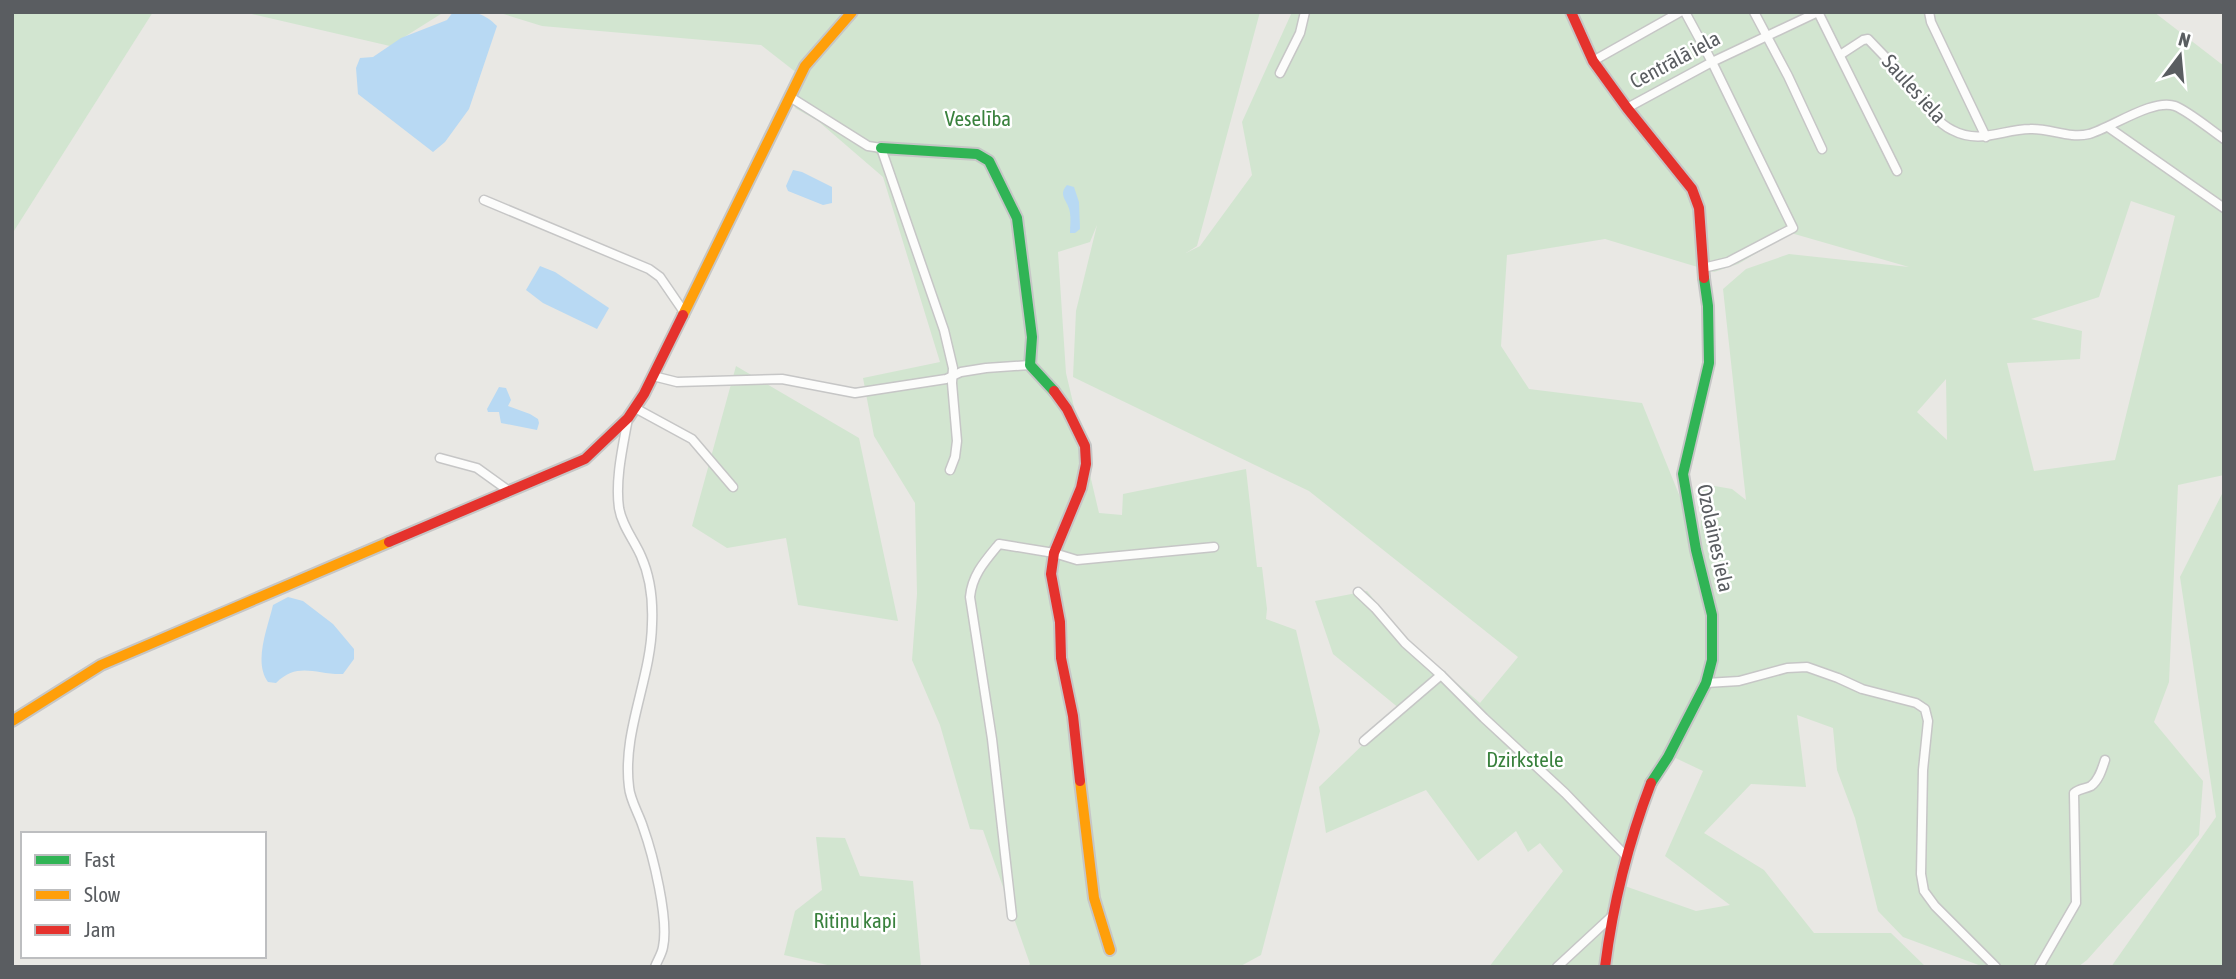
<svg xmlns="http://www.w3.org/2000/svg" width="2236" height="979" viewBox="0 0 2236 979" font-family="'Asap Condensed',sans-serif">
	<rect width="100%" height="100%" fill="#e9e8e4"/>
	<g fill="#d2e5d0" fill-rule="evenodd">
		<polygon points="12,12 153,12 12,234"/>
		<polygon points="243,12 444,12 390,46"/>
		<path d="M497,12H1260L1197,246L1186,253L1200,246L1252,175L1242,122L1292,12H2154L2224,66V475L2178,485L2169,682L2154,722L2203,781L2199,835L2087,960L2078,967H1984L1903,937L1878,911L1855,818L1837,770L1833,728L1797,715L1806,787L1751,784L1704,833L1764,870L1814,933H1891L1926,967H1489L1563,871L1540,843L1528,852L1516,831L1478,861L1426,790L1326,833L1319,787L1400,709L1333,654L1315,601L1367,591L1407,640L1480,703L1518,657L1309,491L1073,377L1076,311L1097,225L1090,242L1058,252L1066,373L1099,513L1122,515L1123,494L1246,469L1257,567H1262L1267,609L1266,619L1296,630L1320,731L1261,955L1239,967H1028L1030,964L983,830L970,829L940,725L912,660L917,594L915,503L874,436L863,378L940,362L883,177L818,121L795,108L797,103L790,97L802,77L761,45L542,26ZM2131,201L2175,216L2115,460L2034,471L2007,363L2080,359L2082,331L2031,319L2099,297ZM1791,233L1909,267L1789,254L1746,269L1723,289L1746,500L1732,489L1703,484L1700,537L1697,539L1642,403L1529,389L1501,346L1507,255L1605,239L1714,272L1738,264ZM1946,379L1947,440L1917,412ZM1667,754L1703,771L1665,856L1730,905L1696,911L1619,884L1653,781L1648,776L1652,777Z"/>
		<polygon points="736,366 859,438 898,621 798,605 786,538 727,548 692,526"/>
		<polygon points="2224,490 2224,967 2111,967 2216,817 2180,577"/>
		<polygon points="816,837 845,838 860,876 913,881 921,967 836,967 784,955 795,911 822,890"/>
	</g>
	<g fill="#b8d9f3">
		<path d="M453,12C473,12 482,11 497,26L469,109L445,142L433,152L358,94L356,68L360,58L373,57L401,38L447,20Z"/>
		<polygon points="793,170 802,172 832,187 832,203 823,205 788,191 786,186"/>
		<path d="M1067,185L1074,187L1079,202L1080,229L1075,233H1070C1070,226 1071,219 1070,213C1069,201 1057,196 1067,185Z"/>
		<polygon points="540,266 555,272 609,308 597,329 543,303 526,290"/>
		<polygon points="499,387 506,388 511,400 508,406 530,414 538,419 539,423 537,430 501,423 499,412 488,412 487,409"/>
		<path d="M288,597L303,601L333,624L354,649V659L343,674C316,675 298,661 276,683L268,682C253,662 268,627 273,605Z"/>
	</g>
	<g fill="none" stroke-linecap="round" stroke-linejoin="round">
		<g stroke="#c6c6c6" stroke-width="11">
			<g id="street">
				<polyline points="1685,12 1712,62 1793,228 1728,262 1703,268"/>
				<polyline points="1754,12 1788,76 1822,149"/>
				<polyline points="1818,12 1897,171"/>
				<polyline points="1929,12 1931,22 1986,137"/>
				<path d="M1840,55L1863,40L1868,39C1881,52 1893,65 1905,79C1919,95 1932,120 1952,130C1980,145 2003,129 2030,129C2050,128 2069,139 2089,134C2111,128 2153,98 2175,106C2188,111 2211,130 2224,139"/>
				<polyline points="1593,61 1680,12"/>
				<polyline points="1280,73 1300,33 1305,12"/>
				<polyline points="790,97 868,146 881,148 944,330 953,368 952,383 957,441 955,457 950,470"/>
				<polyline points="1627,108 1712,62 1818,12"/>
				<polyline points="2108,127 2224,208"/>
				<polyline points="484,200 649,269 660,277 684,312"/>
				<polyline points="653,376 677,382 782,379 855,393 946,379 961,372 986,368 1030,365"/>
				<polyline points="635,408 692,439 733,487"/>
				<path d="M628,418C623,446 615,479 619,508C622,526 634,540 641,556C650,576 653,602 652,624C651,680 622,731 629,787C630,800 639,814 643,827C653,855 669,919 663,947C662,954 657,961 655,967"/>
				<polyline points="440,458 477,468 509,491"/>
				<polyline points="1358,592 1375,608 1405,643 1441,675 1484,718 1565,793 1626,856"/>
				<polyline points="1706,683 1739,681 1787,668 1807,667 1838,678 1862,689 1916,703 1925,709 1928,721 1923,770 1921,874 1924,891 1935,906 1996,967"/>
				<polyline points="1364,741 1441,675"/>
				<path d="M1012,916L992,739L970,597C972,575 985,561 999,544L1054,553L1077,560L1214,547"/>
				<polyline points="1557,967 1611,917"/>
				<path d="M2039,967L2076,903L2074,793C2080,788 2085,789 2091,786C2099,780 2102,769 2105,760"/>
			</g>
		</g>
		<g stroke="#c6c6c6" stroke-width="14">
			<g id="fast">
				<polyline points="881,148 977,154 989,161 1017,218 1032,337 1030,365 1054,391"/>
				<polyline points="1651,783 1668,757 1706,683 1712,660 1712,615 1696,550 1683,474 1709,363 1708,306 1704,278"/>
			</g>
		</g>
		<g stroke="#c6c6c6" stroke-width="14">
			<g id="slow">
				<polyline points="683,315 805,66 852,12"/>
				<polyline points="12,721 101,665 389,542"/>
				<polyline points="1080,781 1094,898 1110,950"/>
			</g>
		</g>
		<g stroke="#c6c6c6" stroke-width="14">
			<g id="jam">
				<polyline points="1571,12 1593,61 1627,108 1692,189 1699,208 1704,278"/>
				<polyline points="1054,391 1067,409 1085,446 1086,464 1081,488 1054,553 1051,574 1060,622 1061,658 1073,716 1080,781"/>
				<polyline points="389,542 585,459 628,418 644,394 683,315"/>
				<path d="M1605,967C1613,903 1628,843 1651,783"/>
			</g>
		</g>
		<use href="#street" stroke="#fcfcfb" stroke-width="8"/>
		<use href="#fast" stroke="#30b455" stroke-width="10"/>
		<use href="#slow" stroke="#ff9f0a" stroke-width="10"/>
		<use href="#jam" stroke="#e5322d" stroke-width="10"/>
	</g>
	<g text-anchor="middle" stroke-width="5" stroke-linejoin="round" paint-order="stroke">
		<g font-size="21" fill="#5a5d61" stroke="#fff">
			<text transform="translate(1675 60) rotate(-28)" y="7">Centrālā iela</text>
			<text transform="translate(1914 89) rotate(48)" y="7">Saules iela</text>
			<text transform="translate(1715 538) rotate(78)" y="7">Ozolaines iela</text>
		</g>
		<g font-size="21" fill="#39813d" stroke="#fff">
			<text x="978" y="126">Veselība</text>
			<text x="1525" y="767">Dzirkstele</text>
			<text x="855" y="928">Ritiņu kapi</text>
		</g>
	</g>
	<rect width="2236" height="979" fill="none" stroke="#5a5d61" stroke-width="28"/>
	<rect x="21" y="832" width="245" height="126" fill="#ffffff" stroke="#bdbec0" stroke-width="2"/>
	<rect x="35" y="855" width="35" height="10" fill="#30b455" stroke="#bdbec0" stroke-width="2"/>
	<text x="84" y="867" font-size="21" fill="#5a5d61">Fast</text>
	<rect x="35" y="890" width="35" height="10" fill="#ff9f0a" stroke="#bdbec0" stroke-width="2"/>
	<text x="84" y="902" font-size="21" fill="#5a5d61">Slow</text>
	<rect x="35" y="925" width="35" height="10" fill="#e5322d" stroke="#bdbec0" stroke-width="2"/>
	<text x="84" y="937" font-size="21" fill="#5a5d61">Jam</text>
	<g transform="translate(2180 56) rotate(16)" stroke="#ffffff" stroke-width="5" paint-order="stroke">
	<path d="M0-5L12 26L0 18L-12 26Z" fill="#5a5d61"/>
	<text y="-10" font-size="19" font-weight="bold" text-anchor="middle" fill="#5a5d61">N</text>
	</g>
</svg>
